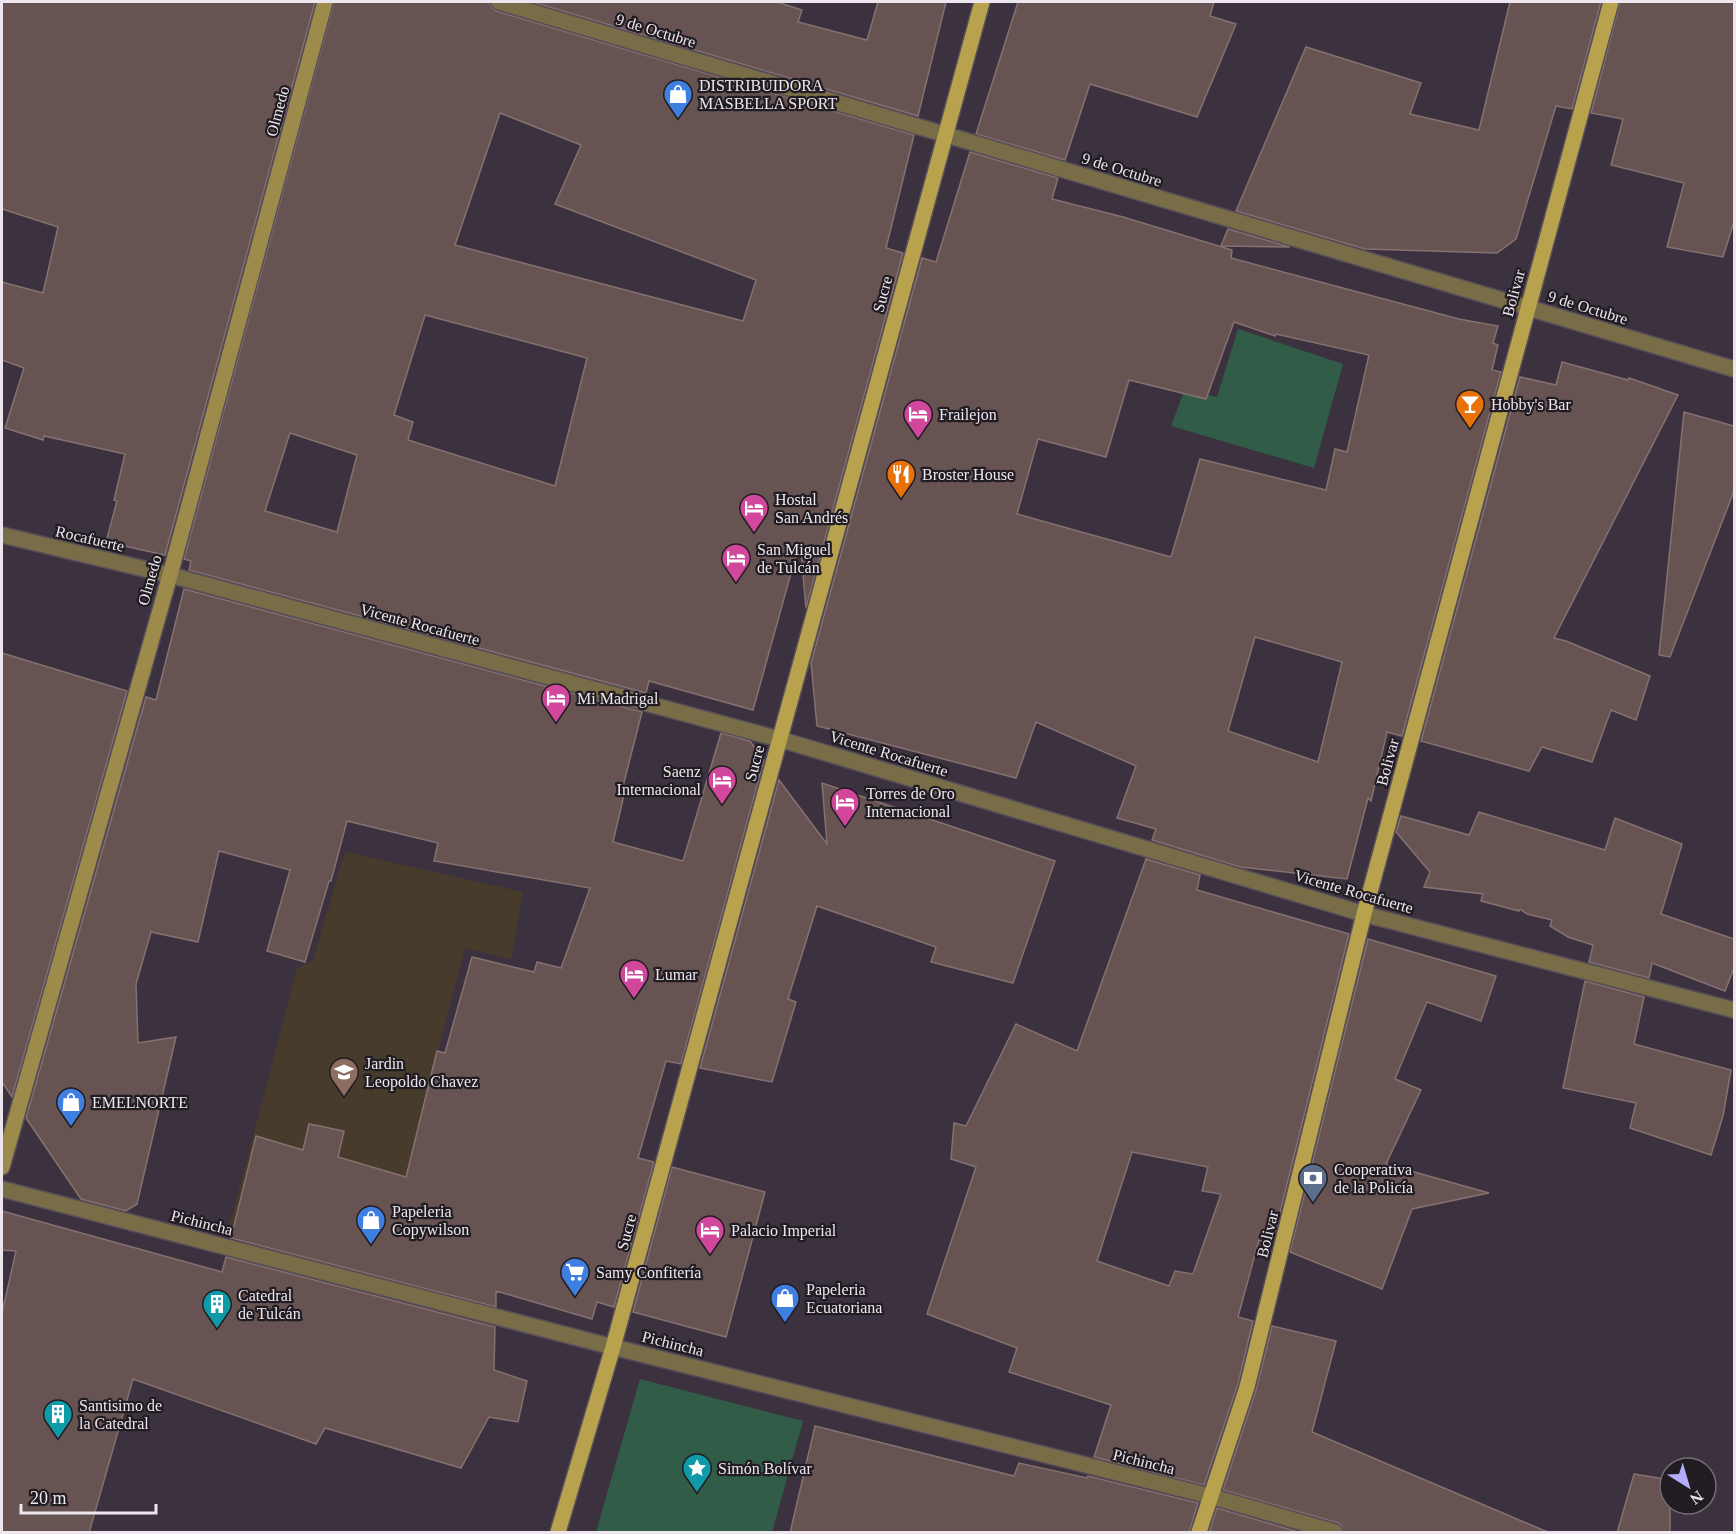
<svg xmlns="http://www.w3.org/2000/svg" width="1736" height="1534" viewBox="0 0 1736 1534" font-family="'Times New Roman',serif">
	<rect width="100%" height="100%" fill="#3c323f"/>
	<polygon fill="#473c2c" points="345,852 523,892 511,959 465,948 381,1267 230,1224 297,969 313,960"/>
	<g fill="#315c47">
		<polygon points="1238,329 1343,364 1314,468 1171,426 1185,389 1217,397"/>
		<polygon points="640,1379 803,1421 772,1532 596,1532"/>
	</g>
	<g fill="#675452" stroke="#85716f" stroke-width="1.5" fill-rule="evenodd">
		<polygon points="2,2 315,2 165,555 106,542 117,501 114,500 125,454 44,436 43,440 5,428 24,368 2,360 2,282 43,293 58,227 2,209"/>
		<path d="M334,2H490L492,8L496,11L914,135L886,248L903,253L806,608L800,541L753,710L649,681L646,693L189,570L191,561L184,559ZM500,113L581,145L555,204L756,280L743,321L455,245ZM425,315L587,358L555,486L408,440L413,422L394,415ZM290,433L357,455L337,532L265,511Z"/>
		<polygon points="532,2 777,2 802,10 798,22 867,40 878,2 946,2 918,116"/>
		<polygon points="1018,2 1214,2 1210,16 1236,24 1197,117 1090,84 1065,160 976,134"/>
		<polygon points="1510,2 1601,2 1572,109 1556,106 1516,239 1497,253 1365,249 1236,211 1306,47 1421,83 1410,114 1479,130"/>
		<polygon points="1620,2 1734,2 1734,222 1723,257 1667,247 1684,183 1611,165 1623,119 1591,113"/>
		<path d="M970,152L1058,178L1052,199L1123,217L1232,250L1231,258L1459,319L1498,326L1493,343L1498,345L1492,370L1501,372L1402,736L1387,732L1371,801L1368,798L1347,879L1240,867L1152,840L1156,829L1117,818L1136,766L1036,722L1016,778L817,726L811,663L922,258L936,262ZM1234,322L1275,336L1276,334L1369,355L1347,452L1335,449L1326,490L1200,459L1171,557L1017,514L1038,439L1106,457L1129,380L1206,399ZM1255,637L1342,662L1318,762L1228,731Z"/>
		<polygon points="1228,229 1290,247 1221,246"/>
		<polygon points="1562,362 1628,380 1629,378 1678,395 1554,638 1566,641 1650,676 1636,720 1611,710 1592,762 1542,747 1529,771 1421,741 1520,377 1556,385"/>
		<polygon points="1684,412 1734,426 1734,491 1670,657 1659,655"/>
		<polygon points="184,589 642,712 621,794 624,795 613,842 683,861 721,733 750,741 764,760 681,1064 666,1061 638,1158 654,1162 614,1307 597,1302 592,1319 496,1291 496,1307 231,1238 256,1136 303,1150 309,1124 344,1131 338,1157 406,1177 437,1051 445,1053 472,957 534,972 537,962 561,968 590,888 434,861 438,843 347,821 331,881 329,881 305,962 267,951 290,870 219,851 198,942 151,932 136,984 138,1043 176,1037 137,1204 126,1211 81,1199 26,1118 146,697 156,700"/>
		<polygon points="2,653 127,691 12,1097 2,1082"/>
		<polygon points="779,780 827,844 822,783 1055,861 1013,983 931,962 936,947 817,906 788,999 796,1002 772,1082 700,1068"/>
		<polygon points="1479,812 1605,850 1615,818 1682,844 1661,914 1734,939 1734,968 1725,991 1652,963 1649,978 1589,962 1593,945 1568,937 1550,926 1552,920 1527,914 1520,909 1519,911 1481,901 1483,894 1424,887 1430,872 1396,832 1401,816 1469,835"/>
		<path d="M1146,859L1200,875L1197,890L1349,934L1272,1245L1259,1240L1238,1317L1253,1321L1238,1384L1204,1485L1094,1457L1111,1405L1009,1372L1017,1348L927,1314L976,1167L951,1159L954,1123L966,1126L1016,1024L1077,1051ZM1132,1152L1208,1167L1202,1191L1221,1194L1193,1274L1175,1271L1169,1286L1097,1261Z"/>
		<polygon points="1368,939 1496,976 1481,1021 1427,1002 1395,1079 1421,1090 1386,1164 1489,1193 1412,1209 1382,1289 1290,1252"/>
		<polygon points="1585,981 1644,997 1634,1044 1731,1070 1723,1116 1711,1155 1630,1128 1636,1103 1563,1088"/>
		<polygon points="672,1167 765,1192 726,1337 633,1312"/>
		<polygon points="2,1211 222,1272 226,1257 495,1327 494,1370 527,1381 518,1422 489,1417 461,1468 325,1428 316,1444 133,1379 89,1533 2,1533 2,1313 16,1251 2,1250"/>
		<polygon points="1272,1326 1336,1341 1312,1432 1550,1533 1344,1533 1342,1526 1338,1523 1223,1490 1256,1390"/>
		<polygon points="815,1426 1014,1476 1019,1463 1087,1478 1088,1476 1198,1503 1189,1533 790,1533"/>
		<polygon points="1634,1474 1670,1480 1670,1533 1617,1533"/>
		<polygon points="1217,1508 1302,1533 1209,1533"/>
	</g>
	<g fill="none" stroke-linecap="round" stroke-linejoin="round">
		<g stroke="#584f5b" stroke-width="18">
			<g id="street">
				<polyline points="499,2 1734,369"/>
				<polyline points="2,535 170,575 779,739 1364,914 1734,1010"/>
				<polyline points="2,1189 613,1347 1210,1496 1335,1532"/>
			</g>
		</g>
		<g stroke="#584f5b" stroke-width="18">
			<polyline id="secondary" points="2,1167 170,575 325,2"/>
		</g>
		<g stroke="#584f5b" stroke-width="18">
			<g id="primary">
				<polyline points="558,1532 613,1347 982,2"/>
				<polyline points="1199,1532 1247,1387 1364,914 1611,2"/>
			</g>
		</g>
		<use href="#street" stroke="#786d46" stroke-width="15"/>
		<use href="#secondary" stroke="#9c8b4b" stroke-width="15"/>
		<use href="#primary" stroke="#b8a24d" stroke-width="15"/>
	</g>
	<defs>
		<g id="shop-pin" transform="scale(1.5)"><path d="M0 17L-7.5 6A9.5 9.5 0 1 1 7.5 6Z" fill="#3f7fe0" stroke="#211c22"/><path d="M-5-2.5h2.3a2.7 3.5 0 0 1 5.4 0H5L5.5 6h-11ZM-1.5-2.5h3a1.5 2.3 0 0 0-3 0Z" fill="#fff"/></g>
		<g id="bar-pin" transform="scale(1.5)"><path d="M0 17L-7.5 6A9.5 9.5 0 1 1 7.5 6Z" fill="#e8710a" stroke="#211c22"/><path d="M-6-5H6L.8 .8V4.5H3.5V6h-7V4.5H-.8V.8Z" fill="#fff"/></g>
		<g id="hotel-pin" transform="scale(1.5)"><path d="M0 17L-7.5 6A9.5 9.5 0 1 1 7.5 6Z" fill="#d1479c" stroke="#211c22"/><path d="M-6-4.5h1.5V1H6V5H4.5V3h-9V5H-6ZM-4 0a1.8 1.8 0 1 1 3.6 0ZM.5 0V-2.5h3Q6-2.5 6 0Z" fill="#fff"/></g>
		<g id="restaurant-pin" transform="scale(1.5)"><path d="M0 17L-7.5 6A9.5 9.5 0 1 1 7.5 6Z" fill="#e8710a" stroke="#211c22"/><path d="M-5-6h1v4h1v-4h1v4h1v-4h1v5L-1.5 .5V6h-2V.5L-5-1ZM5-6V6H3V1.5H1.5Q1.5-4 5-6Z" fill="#fff"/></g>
		<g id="school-pin" transform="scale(1.5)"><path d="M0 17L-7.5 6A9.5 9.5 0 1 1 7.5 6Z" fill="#8d6e63" stroke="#211c22"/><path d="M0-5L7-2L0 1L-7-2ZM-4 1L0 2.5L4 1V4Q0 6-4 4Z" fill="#fff"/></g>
		<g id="bank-pin" transform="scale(1.5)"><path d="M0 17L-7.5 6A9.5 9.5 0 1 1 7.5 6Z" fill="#5c6f8a" stroke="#211c22"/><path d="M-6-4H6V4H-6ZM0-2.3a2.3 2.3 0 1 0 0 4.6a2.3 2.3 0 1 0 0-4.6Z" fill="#fff"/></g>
		<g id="supermarket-pin" transform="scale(1.5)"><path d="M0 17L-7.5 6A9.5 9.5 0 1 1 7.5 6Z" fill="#3f7fe0" stroke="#211c22"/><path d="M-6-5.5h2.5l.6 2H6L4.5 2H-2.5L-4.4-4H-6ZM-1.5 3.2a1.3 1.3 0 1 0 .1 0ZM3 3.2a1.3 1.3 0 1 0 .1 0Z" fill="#fff"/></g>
		<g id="building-pin" transform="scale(1.5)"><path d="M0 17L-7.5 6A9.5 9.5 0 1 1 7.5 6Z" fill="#0f9aa8" stroke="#211c22"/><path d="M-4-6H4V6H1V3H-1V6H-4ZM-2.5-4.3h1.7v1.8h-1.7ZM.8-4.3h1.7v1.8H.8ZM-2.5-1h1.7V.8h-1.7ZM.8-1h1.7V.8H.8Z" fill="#fff"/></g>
		<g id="sight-pin" transform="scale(1.5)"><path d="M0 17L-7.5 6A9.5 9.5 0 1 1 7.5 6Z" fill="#0f9aa8" stroke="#211c22"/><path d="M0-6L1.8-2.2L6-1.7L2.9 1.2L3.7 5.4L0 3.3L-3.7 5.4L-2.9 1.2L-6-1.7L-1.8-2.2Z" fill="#fff"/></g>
	</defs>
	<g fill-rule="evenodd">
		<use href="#shop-pin" x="678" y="94"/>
		<use href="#bar-pin" x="1470" y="404"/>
		<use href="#hotel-pin" x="918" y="414"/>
		<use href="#restaurant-pin" x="901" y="474"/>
		<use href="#hotel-pin" x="754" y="508"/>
		<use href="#hotel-pin" x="736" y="558"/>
		<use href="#hotel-pin" x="556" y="698"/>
		<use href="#hotel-pin" x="722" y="780"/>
		<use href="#hotel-pin" x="845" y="802"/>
		<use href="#hotel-pin" x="634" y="974"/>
		<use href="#school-pin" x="344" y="1072"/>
		<use href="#shop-pin" x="71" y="1102"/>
		<use href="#bank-pin" x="1313" y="1178"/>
		<use href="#shop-pin" x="371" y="1220"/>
		<use href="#hotel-pin" x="710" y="1230"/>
		<use href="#supermarket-pin" x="575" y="1272"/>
		<use href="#shop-pin" x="785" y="1298"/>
		<use href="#building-pin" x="217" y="1304"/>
		<use href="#building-pin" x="58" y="1414"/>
		<use href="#sight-pin" x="697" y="1468"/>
	</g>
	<g text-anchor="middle" stroke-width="4.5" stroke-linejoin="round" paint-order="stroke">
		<g font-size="16" fill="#ede6ee" stroke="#211c22">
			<text transform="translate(656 30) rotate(17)" y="6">9 de Octubre</text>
			<text transform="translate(277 111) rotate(-75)" y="6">Olmedo</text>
			<text transform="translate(1122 169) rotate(17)" y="6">9 de Octubre</text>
			<text transform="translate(1513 293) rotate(-75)" y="6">Bolivar</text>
			<text transform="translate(882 294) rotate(-75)" y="6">Sucre</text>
			<text transform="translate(1588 307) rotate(17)" y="6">9 de Octubre</text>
			<text transform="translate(90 538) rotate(13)" y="6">Rocafuerte</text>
			<text transform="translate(149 580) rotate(-74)" y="6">Olmedo</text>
			<text transform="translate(420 624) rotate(15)" y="6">Vicente Rocafuerte</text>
			<text transform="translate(889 753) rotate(17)" y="6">Vicente Rocafuerte</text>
			<text transform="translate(1387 762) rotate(-75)" y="6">Bolivar</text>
			<text transform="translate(754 763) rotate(-75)" y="6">Sucre</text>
			<text transform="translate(1354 891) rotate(16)" y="6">Vicente Rocafuerte</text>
			<text transform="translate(202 1222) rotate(14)" y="6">Pichincha</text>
			<text transform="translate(626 1232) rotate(-75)" y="6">Sucre</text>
			<text transform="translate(1267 1234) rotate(-76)" y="6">Bolivar</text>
			<text transform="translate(673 1343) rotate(14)" y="6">Pichincha</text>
			<text transform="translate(1144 1461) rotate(14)" y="6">Pichincha</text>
		</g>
		<g font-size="16" fill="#ede6ee" stroke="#211c22" text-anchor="start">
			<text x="699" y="91">DISTRIBUIDORA<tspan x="699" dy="18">MASBELLA SPORT</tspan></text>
			<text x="1491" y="410">Hobby's Bar</text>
			<text x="939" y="420">Frailejon</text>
			<text x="922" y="480">Broster House</text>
			<text x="775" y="505">Hostal<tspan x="775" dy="18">San Andrés</tspan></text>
			<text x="757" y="555">San Miguel<tspan x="757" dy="18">de Tulcán</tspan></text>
			<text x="577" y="704">Mi Madrigal</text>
			<text x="701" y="777" text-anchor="end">Saenz<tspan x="701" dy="18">Internacional</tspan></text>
			<text x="866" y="799">Torres de Oro<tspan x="866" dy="18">Internacional</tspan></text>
			<text x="655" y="980">Lumar</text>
			<text x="365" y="1069">Jardin<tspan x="365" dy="18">Leopoldo Chavez</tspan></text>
			<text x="92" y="1108">EMELNORTE</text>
			<text x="1334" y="1175">Cooperativa<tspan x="1334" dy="18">de la Policía</tspan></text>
			<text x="392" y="1217">Papeleria<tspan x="392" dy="18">Copywilson</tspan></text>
			<text x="731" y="1236">Palacio Imperial</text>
			<text x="596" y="1278">Samy Confitería</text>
			<text x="806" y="1295">Papeleria<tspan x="806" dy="18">Ecuatoriana</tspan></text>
			<text x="238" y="1301">Catedral<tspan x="238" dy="18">de Tulcán</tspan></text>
			<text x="79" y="1411">Santisimo de<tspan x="79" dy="18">la Catedral</tspan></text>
			<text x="718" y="1474">Simón Bolívar</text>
		</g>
	</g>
	<rect width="1736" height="1534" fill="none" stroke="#ede6ee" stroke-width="6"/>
	<g transform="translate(1688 1486) rotate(143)"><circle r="28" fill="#211c22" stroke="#736d74" stroke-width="1.5"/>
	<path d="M0-4.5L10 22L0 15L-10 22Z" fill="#b1adfa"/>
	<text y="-9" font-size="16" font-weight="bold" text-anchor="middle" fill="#ede6ee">N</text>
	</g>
	<path d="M21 1504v9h135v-9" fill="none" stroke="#ede6ee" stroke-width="3"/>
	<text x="30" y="1504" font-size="18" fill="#ede6ee" stroke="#211c22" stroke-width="4.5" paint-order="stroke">20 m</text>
</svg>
